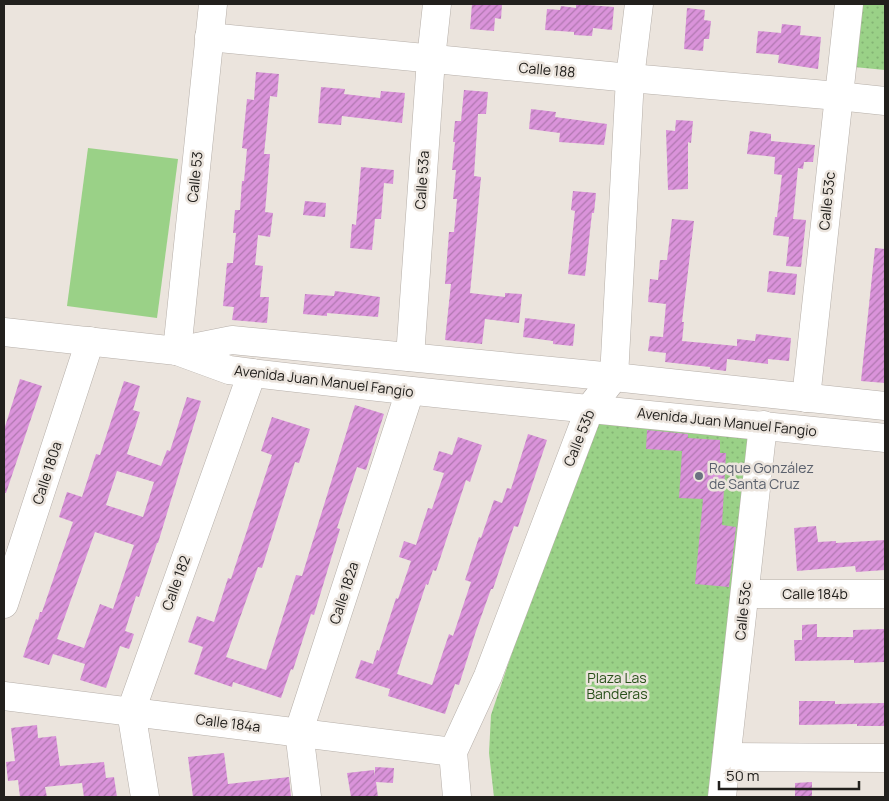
<svg xmlns="http://www.w3.org/2000/svg" width="889" height="801" viewBox="0 0 889 801" font-family="Manrope,sans-serif">
	<defs>
		<pattern id="park-dots" width="8" height="8" patternUnits="userSpaceOnUse" patternTransform="scale(1.25)"><rect width="8" height="8" fill="#9ad187"/><path d="M2 2h.1M6 6h.1" fill="none" stroke="#84b374" stroke-width="1.8" stroke-linecap="round"/></pattern>
		<pattern id="building-hatch" width="6" height="6" patternUnits="userSpaceOnUse" patternTransform="scale(1.25)"><rect width="6" height="6" fill="#da93da"/><path d="M-1 1l2-2M0 6l6-6M5 7l2-2" fill="none" stroke="#b078b0"/></pattern>
	</defs>
	<rect width="100%" height="100%" fill="#ebe4dd"/>
	<polygon fill="#9ad187" points="88,148 178,159 157,318 67,306"/>
	<g fill="url(#park-dots)">
		<polygon points="861,4 885,4 885,70 854,67"/>
		<polygon points="593,412 758,428 716,797 494,797 489,753 491,715"/>
	</g>
	<g fill="url(#building-hatch)" fill-rule="evenodd">
		<polygon points="472,4 502,4 501,19 495,18 494,31 470,29"/>
		<polygon points="576,4 614,7 612,30 593,28 592,36 574,35 574,32 545,30 547,9 560,10 561,6 576,8"/>
		<polygon points="687,8 705,10 704,20 711,21 709,39 704,39 703,51 684,49"/>
		<polygon points="782,24 801,26 800,35 821,37 818,69 778,63 779,55 756,53 758,31 781,33"/>
		<polygon points="256,72 279,74 277,97 270,96 264,154 270,154 265,212 273,213 270,237 258,235 255,265 263,266 260,297 269,297 267,323 232,320 234,307 223,306 227,263 233,263 236,233 233,233 235,210 240,210 242,181 244,181 247,149 242,148 247,99 254,100"/>
		<polygon points="321,87 345,89 344,94 380,98 381,91 405,93 402,123 342,116 341,125 318,123"/>
		<polygon points="464,90 488,92 486,114 478,114 474,176 481,177 470,293 505,297 505,293 522,294 519,323 485,319 482,344 445,340 451,284 445,284 449,232 454,232 457,199 453,199 456,170 452,170 455,142 453,142 455,121 461,121"/>
		<polygon points="531,109 556,112 555,117 607,124 604,145 559,142 560,133 529,129"/>
		<polygon points="676,120 693,121 691,143 688,142 688,189 668,190 666,130 675,131"/>
		<polygon points="750,131 771,134 771,141 815,145 813,162 804,162 803,169 798,168 793,219 806,220 801,267 786,266 789,237 773,235 775,217 777,217 782,175 774,174 775,157 747,154"/>
		<polygon points="361,167 394,170 393,184 384,183 381,219 375,219 372,250 350,248 352,224 356,225"/>
		<polygon points="573,191 596,193 594,213 592,213 585,276 568,274 575,211 571,210"/>
		<polygon points="305,201 326,203 325,217 303,215"/>
		<polygon points="672,219 694,221 682,322 684,322 682,341 737,346 737,339 755,341 756,334 791,338 789,361 768,359 768,364 727,359 726,371 710,369 710,367 665,362 666,353 648,351 650,336 663,337 666,304 648,302 650,279 658,280 660,260 667,260"/>
		<polygon points="875,248 885,249 885,383 861,381"/>
		<polygon points="769,271 797,274 795,295 767,292"/>
		<polygon points="335,291 380,297 378,317 327,313 327,316 303,314 305,294 334,296"/>
		<polygon points="525,318 575,324 573,346 553,344 553,341 523,337"/>
		<polygon points="20,379 42,386 6,493 4,493 4,430"/>
		<path d="M124,381L140,386L133,410L140,412L127,454L161,466L167,450L170,451L187,397L201,401L158,543H157L139,597L136,596L125,631L134,634L129,649L120,646L106,688L80,680L85,664L53,654L49,665L23,657L36,619L38,620L40,612H42L73,522L59,517L67,492L82,497L96,454L100,455ZM117,471L154,482L143,517L106,505ZM95,532L134,545L113,609L100,604L84,648L57,639Z"/>
		<polygon points="355,405 384,414 366,470 357,467 337,528 340,529 314,615 311,614 293,670 291,669 281,698 233,682 232,687 194,674 203,647 188,642 197,616 214,622 228,578 231,579 272,455 261,451 272,417 310,429 299,463 295,462 262,568 258,567 226,657 266,670 296,575 302,576"/>
		<polygon points="647,430 688,434 688,438 720,440 720,453 726,453 722,525 736,527 729,587 695,584 703,499 679,498 682,451 646,449"/>
		<polygon points="528,434 547,440 518,527 514,526 493,589 491,589 476,631 459,685 455,684 445,714 388,696 390,689 355,678 361,660 373,664 377,650 379,651 396,598 398,599 411,561 399,557 404,541 416,545 428,508 432,509 444,473 433,470 439,451 452,455 458,437 482,445 470,482 466,480 436,571 433,570 428,585 426,584 397,674 432,685 449,634 453,636 471,582 465,580 479,537 481,538 494,500 502,503 507,488 511,489"/>
		<polygon points="816,526 818,542 836,541 836,543 885,540 885,570 856,572 855,566 797,571 794,528"/>
		<polygon points="817,624 817,637 853,637 853,630 885,629 885,662 854,663 854,660 795,661 794,640 802,640 802,625"/>
		<polygon points="799,701 835,701 835,704 885,703 885,726 857,726 857,724 799,725"/>
		<polygon points="37,725 38,738 56,736 60,766 104,762 106,778 114,777 117,797 84,797 82,783 45,787 47,797 20,797 18,780 8,781 6,762 15,761 11,728"/>
		<polygon points="224,753 228,784 289,777 291,797 193,797 188,757"/>
		<polygon points="375,767 394,768 393,783 376,782 378,797 351,797 347,773 374,770 375,776"/>
		<polygon points="812,782 812,797 795,797 795,783"/>
	</g>
	<g fill="none" stroke-linecap="round" stroke-linejoin="round">
		<g stroke="#b6afa9" stroke-width="29">
			<g id="minor">
				<polyline points="209,37 630,78 838,96 885,101"/>
				<polyline points="4,332 177,351 213,4"/>
				<polyline points="410,357 431,59 437,4"/>
				<polyline points="806,398 849,4"/>
				<polyline points="745,594 885,594"/>
				<polyline points="4,604 90,341"/>
				<polyline points="4,696 453,752"/>
				<polyline points="727,757 885,758"/>
				<polyline points="145,797 131,711 252,373"/>
				<polyline points="307,797 299,731 410,391"/>
				<polyline points="457,797 453,752 488,676 590,408 614,377 630,78 639,4"/>
				<polyline points="722,797 763,425"/>
			</g>
		</g>
		<g stroke="#b6afa9" stroke-width="29">
			<g id="major">
				<path d="M177,351L229,370L252,373C463,398 674,417 885,438"/>
				<polyline points="177,351 232,340 614,377 885,406"/>
			</g>
		</g>
		<use href="#minor" stroke="#fff" stroke-width="28"/>
		<use href="#major" stroke="#fff" stroke-width="28"/>
	</g>
	<circle fill="#6b7280" stroke="#ebe4dd" stroke-width="2" cx="699" cy="476" r="5"/>
	<g text-anchor="middle" stroke-width="5" stroke-linejoin="round" paint-order="stroke">
		<g font-size="14" fill="#22201d" stroke="#ebe4dd">
			<text transform="translate(547 70) rotate(5)" y="5">Calle 188</text>
			<text transform="translate(195 177) rotate(-84)" y="5">Calle 53</text>
			<text transform="translate(422 180) rotate(-86)" y="5">Calle 53a</text>
			<text transform="translate(827 201) rotate(-84)" y="5">Calle 53c</text>
			<text transform="translate(324 381) rotate(7)" y="5">Avenida Juan Manuel Fangio</text>
			<text transform="translate(727 422) rotate(6)" y="5">Avenida Juan Manuel Fangio</text>
			<text transform="translate(579 438) rotate(-68)" y="5">Calle 53b</text>
			<text transform="translate(47 473) rotate(-72)" y="5">Calle 180a</text>
			<text transform="translate(176 583) rotate(-70)" y="5">Calle 182</text>
			<text transform="translate(344 593) rotate(-72)" y="5">Calle 182a</text>
			<text x="815" y="599">Calle 184b</text>
			<text transform="translate(743 611) rotate(-84)" y="5">Calle 53c</text>
			<text transform="translate(228 723) rotate(7)" y="5">Calle 184a</text>
		</g>
		<g font-size="14" fill="#5b616d" stroke="#ebe4dd" text-anchor="start">
			<text x="709" y="473">Roque González<tspan x="709" dy="16">de Santa Cruz</tspan></text>
		</g>
		<g font-size="14" fill="#284f19" stroke="#ebe4dd">
			<text x="617" y="683">Plaza Las<tspan x="617" dy="16">Banderas</tspan></text>
		</g>
	</g>
	<rect width="889" height="801" fill="none" stroke="#22201d" stroke-width="10"/>
	<path d="M719 781v8h140v-8" fill="none" stroke="#22201d" stroke-width="2.5"/>
	<text x="726" y="781" font-size="15" fill="#22201d" stroke="#ebe4dd" stroke-width="4" paint-order="stroke">50 m</text>
</svg>
